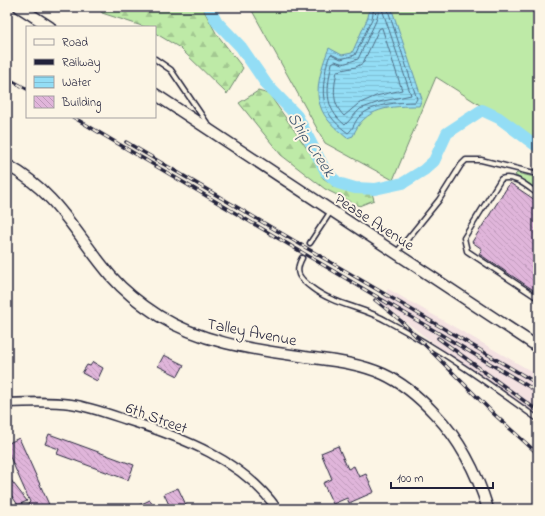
<svg xmlns="http://www.w3.org/2000/svg" width="545" height="516" viewBox="0 0 545 516" font-family="'Indie Flower',sans-serif">
	<defs>
		<pattern id="forest-firs" width="22" height="20" patternUnits="userSpaceOnUse"><rect width="22" height="20" fill="#beeaa7"/><path d="M5 1l3.5 6h-7zM16 11l3.5 6h-7z" fill="#a3c891"/></pattern>
		<pattern id="water-rules" width="6" height="5" patternUnits="userSpaceOnUse"><rect width="6" height="5" fill="#93ddf5"/><path d="M0 2.5h6" fill="none" stroke="#7ebdd3"/></pattern>
		<pattern id="building-back-hatch" width="6" height="6" patternUnits="userSpaceOnUse"><rect width="6" height="6" fill="#e0b5da"/><path d="M-1 5l2 2M0 0l6 6M5-1l2 2" fill="none" stroke="#c09bbc"/></pattern>
	</defs>
	<rect width="100%" height="100%" fill="#fcf5e5"/>
	<filter id="ink" filterUnits="userSpaceOnUse"><feTurbulence type="fractalNoise" baseFrequency=".025" numOctaves="2"/><feDisplacementMap in="SourceGraphic" scale="8" xChannelSelector="R" yChannelSelector="G"/><feConvolveMatrix kernelMatrix="1 2 1 2 8 2 1 2 1" color-interpolation-filters="sRGB"/></filter>
	<g filter="url(#ink)">
		<polygon fill="#f4e2e2" points="388,289 538,375 538,423 381,303"/>
		<g fill="#beeaa7" stroke="#708671">
			<polygon points="250,7 538,7 538,139 530,137 436,77 393,180 325,143"/>
			<polygon points="517,173 538,178 538,191 515,175"/>
		</g>
		<g fill="url(#forest-firs)" stroke="#708671">
			<polygon points="100,7 202,7 216,33 243,68 227,94 180,48 155,33 155,27 145,27 102,13"/>
			<path d="M258,91L269,94L322,170L323,178C340,190 351,194 372,193L374,200L359,206L325,189L281,155L239,103Z"/>
		</g>
		<path fill="url(#water-rules)" stroke="#6692ab" d="M370,7H391L422,99L419,106C391,106 364,107 353,136L347,138C336,129 324,119 320,105C314,90 323,62 329,48L342,55L352,53L368,17Z"/>
		<g fill="none" stroke-linecap="round" stroke-linejoin="round">
			<g stroke="#4f6d85" stroke-width="1">
				<path d="M374,7L372,19L355,55L341,59L331,54C327,60 326,68 325,75C320,102 326,117 348,133C353,130 355,120 360,116C372,104 399,102 415,102L417,99L387,7"/>
				<path d="M382,9L411,95L379,102L360,109L345,125C323,107 327,88 332,63L335,61L343,64L358,59L376,21L379,10Z"/>
				<path d="M382,28L402,90L376,96L358,104L344,116C331,103 334,87 337,71L356,67L363,63L379,29Z"/>
			</g>
			<polyline stroke="#93ddf5" stroke-width="12" points="209,7 217,22 241,47 267,85 297,116 326,172 338,183 355,188 375,189 403,183 424,170 434,161 447,133 482,110 499,118 538,147"/>
		</g>
		<g fill="url(#building-back-hatch)" stroke="#22223b">
			<polygon points="510,183 538,202 538,293 479,254 482,249 472,242"/>
			<polygon points="164,355 184,365 178,376 158,366"/>
			<polygon points="93,362 103,368 97,381 82,373 87,365 90,366"/>
			<polygon points="49,434 134,465 128,480 57,454 59,449 45,444"/>
			<polygon points="19,438 51,509 30,509 28,504 30,502 7,450 7,444"/>
			<polygon points="338,446 348,469 354,466 359,477 366,474 374,492 349,503 347,498 333,504 323,483 332,479 321,453"/>
			<polygon points="7,475 27,501 18,505 7,489"/>
			<polygon points="178,488 188,509 171,509 164,494"/>
			<polygon points="150,500 154,509 131,509"/>
		</g>
		<g fill="none" stroke-linecap="round" stroke-linejoin="round">
			<g stroke="#22223b" stroke-width="7">
				<g id="service">
					<polyline points="155,59 171,70 209,126"/>
					<path d="M538,194C528,187 514,174 501,179L464,238L467,251L538,298"/>
					<polyline points="310,243 331,211"/>
					<polyline points="397,252 439,200 461,165 466,160 481,160 538,174"/>
					<path d="M302,258C294,273 299,278 312,288C334,305 363,307 387,321C440,349 489,384 538,419"/>
				</g>
			</g>
			<g stroke="#22223b" stroke-width="11">
				<path id="minor" d="M7,403C29,402 50,401 71,404C90,407 109,414 127,420C181,437 243,460 277,509"/>
			</g>
			<g stroke="#22223b" stroke-width="13">
				<g id="tertiary">
					<polyline points="19,7 50,27"/>
					<polyline points="155,94 538,347"/>
					<path d="M7,165C58,193 75,234 111,276C124,291 142,305 159,316C206,345 259,350 313,358C336,361 361,364 383,374C403,383 420,398 435,414C461,441 477,473 488,509"/>
				</g>
			</g>
			<use href="#service" stroke="#fcf5e5" stroke-width="4"/>
			<use href="#minor" stroke="#fcf5e5" stroke-width="8"/>
			<use href="#tertiary" stroke="#fcf5e5" stroke-width="10"/>
			<g stroke="#22223b" stroke-width="3.5">
				<g id="rail">
					<polyline points="7,78 27,89"/>
					<polyline points="73,117 538,392"/>
					<polyline points="126,142 538,384"/>
					<polyline points="375,300 401,321 495,415 538,454"/>
					<polyline points="438,338 538,411"/>
				</g>
			</g>
			<use href="#rail" stroke="#fcf5e5" stroke-width="2" stroke-dasharray="6" stroke-linecap="butt"/>
		</g>
	</g>
	<g text-anchor="middle" stroke-width="4" stroke-linejoin="round" paint-order="stroke">
		<g font-size="16" fill="#22223b" stroke="#fcf5e5">
			<text transform="translate(375 221) rotate(33)" y="6">Pease Avenue</text>
			<text transform="translate(252 331) rotate(11)" y="6">Talley Avenue</text>
			<text transform="translate(157 417) rotate(20)" y="6">6th Street</text>
		</g>
		<g font-size="17" font-style="italic" fill="#445a73" stroke="#fcf5e5">
			<text transform="translate(312 144) rotate(57)" y="6">Ship Creek</text>
		</g>
	</g>
	<rect width="545" height="516" fill="none" stroke="#fcf5e5" stroke-width="24"/>
	<rect x="12" y="12" width="521" height="492" fill="none" stroke="#22223b" stroke-width="1.5" filter="url(#ink)"/>
	<rect x="26" y="26" width="130" height="92" fill="#fcf5e5" stroke="#a5a1a1"/>
	<rect x="34" y="39" width="20" height="6" fill="#fcf5e5" stroke="#a5a1a1"/>
	<text x="62" y="46" font-size="12" fill="#22223b">Road</text>
	<rect x="34" y="59" width="20" height="6" fill="#22223b" stroke="#a5a1a1"/>
	<text x="62" y="66" font-size="12" fill="#22223b">Railway</text>
	<rect x="34" y="76" width="20" height="12" fill="url(#water-rules)" stroke="#a5a1a1"/>
	<text x="62" y="86" font-size="12" fill="#22223b">Water</text>
	<rect x="34" y="96" width="20" height="12" fill="url(#building-back-hatch)" stroke="#a5a1a1"/>
	<text x="62" y="106" font-size="12" fill="#22223b">Building</text>
	<path d="M391 482v6h102v-6" fill="none" stroke="#22223b" stroke-width="2"/>
	<text x="397" y="482" font-size="12" fill="#22223b" stroke="#fcf5e5" stroke-width="3" paint-order="stroke">100 m</text>
</svg>
